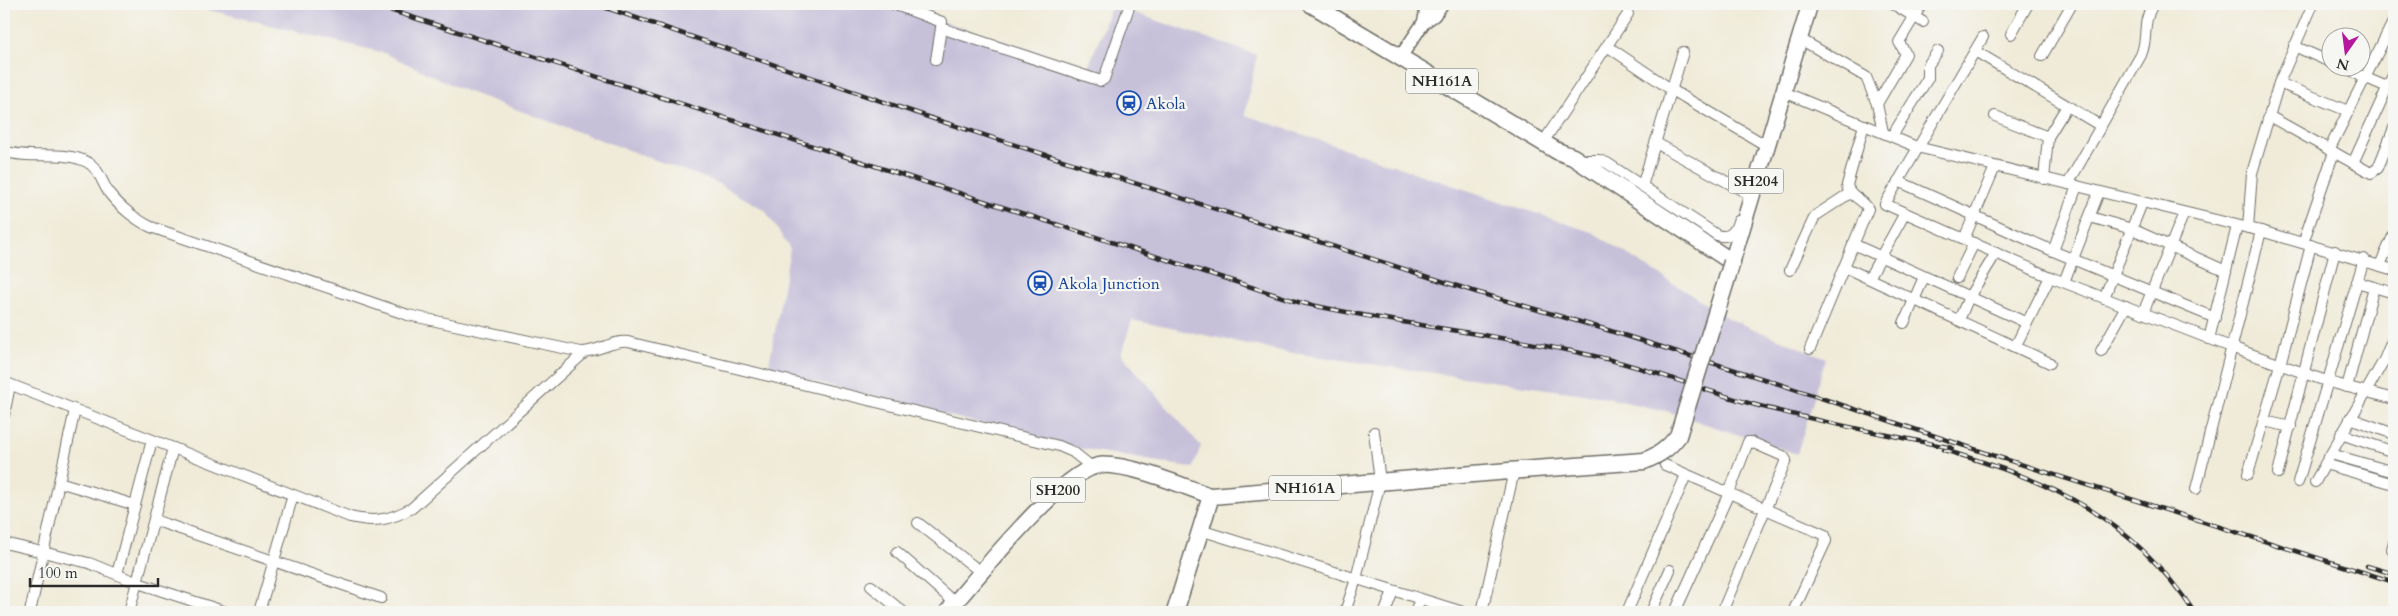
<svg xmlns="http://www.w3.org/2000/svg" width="2398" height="616" viewBox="0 0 2398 616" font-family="Cardo,serif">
	<rect width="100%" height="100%" fill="#f6f6f2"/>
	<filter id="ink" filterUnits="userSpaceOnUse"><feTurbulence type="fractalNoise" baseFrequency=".02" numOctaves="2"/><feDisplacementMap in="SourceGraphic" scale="10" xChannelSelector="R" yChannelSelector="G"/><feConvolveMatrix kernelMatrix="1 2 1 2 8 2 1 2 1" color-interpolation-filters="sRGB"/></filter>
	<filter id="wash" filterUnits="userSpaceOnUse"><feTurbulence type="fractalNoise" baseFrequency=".0096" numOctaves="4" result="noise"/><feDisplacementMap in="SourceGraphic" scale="20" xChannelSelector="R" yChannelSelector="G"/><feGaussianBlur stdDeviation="1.12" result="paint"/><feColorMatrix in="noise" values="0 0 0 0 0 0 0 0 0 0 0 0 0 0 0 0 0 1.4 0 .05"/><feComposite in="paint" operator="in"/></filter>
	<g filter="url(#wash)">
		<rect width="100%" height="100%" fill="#f0ebd8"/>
		<polygon fill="#c6c0d9" points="185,4 706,4 720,8 722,4 889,4 1088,68 1112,5 1257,55 1245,115 1594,233 1729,319 1826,358 1797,454 1666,411 1597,396 1286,352 1132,320 1121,354 1201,446 1193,468 1072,447 768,370 790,249 765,210 713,181 463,90 384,53"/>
	</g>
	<g filter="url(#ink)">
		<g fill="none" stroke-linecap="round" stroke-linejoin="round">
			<g stroke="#706e68" stroke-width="12">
				<g id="minor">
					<polyline points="893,4 942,22 936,60"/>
					<polyline points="1893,4 1923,22"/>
					<polyline points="941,28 1101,81 1104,79 1130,4"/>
					<polyline points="2011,34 2028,4"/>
					<polyline points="1983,37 1885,204 2050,277 2231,347 2329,382 2394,399"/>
					<polyline points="1800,39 1866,77 1877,104 1883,132"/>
					<polyline points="1607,46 1672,90 1762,143"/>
					<polyline points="2294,46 2330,62"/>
					<polyline points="1975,51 2101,126"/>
					<polyline points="2042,56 2072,4"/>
					<polyline points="2343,68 2394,90"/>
					<polyline points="2279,83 2348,111"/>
					<polyline points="1780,94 1784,92 1917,147 2261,231 2394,270"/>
					<polyline points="1877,104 1906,54 1899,42 1922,4"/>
					<polyline points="1995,116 2048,137"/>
					<polyline points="2269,116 2371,173 2378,168 2394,128"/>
					<polyline points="1548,135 1628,14"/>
					<polyline points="1892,136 1928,78 1928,65 1938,51"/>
					<polyline points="1656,143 1747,193"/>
					<polyline points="2329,150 2394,20"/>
					<path d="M4,151C29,160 64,150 87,162C99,168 102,183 109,193C119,206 136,220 151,227L408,315L581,352C598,352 613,340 628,342L1059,446L1073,452L1093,468"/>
					<path d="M1579,160H1599L1607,163L1717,235C1729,239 1735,232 1738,221"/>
					<polyline points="2353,163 2394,73"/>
					<polyline points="2044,179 2048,137 2067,106"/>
					<polyline points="1898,181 2053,251 2215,318"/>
					<path d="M2068,184L2141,55C2149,36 2141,25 2153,4"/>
					<polyline points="1642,186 1683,52"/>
					<polyline points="2090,217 2132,229 2226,271"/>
					<polyline points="2248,228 2252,173 2279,83 2313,4"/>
					<polyline points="1964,239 1995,167"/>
					<polyline points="2303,243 2334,152"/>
					<polyline points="1853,244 2027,323"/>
					<polyline points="2053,251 2077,186"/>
					<polyline points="2380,265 2394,234"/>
					<polyline points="1844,267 2050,363"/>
					<polyline points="1790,270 1815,216 1850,193"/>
					<polyline points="1869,278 1905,213"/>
					<polyline points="1957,278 1974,243"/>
					<polyline points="2064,282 2099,192"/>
					<polyline points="2357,282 2394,293"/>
					<polyline points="2104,298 2142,203"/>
					<polyline points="2143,313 2184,213"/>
					<polyline points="1959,320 1969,297 1996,253"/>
					<polyline points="1904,323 1924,277"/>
					<polyline points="2209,339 2237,226"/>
					<polyline points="2015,347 2050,277"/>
					<path d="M1810,349L1868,209C1864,199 1849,197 1847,185L1864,125"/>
					<polyline points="2101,351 2126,306"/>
					<path d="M4,382L350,517C374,523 390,520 412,508L585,352"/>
					<polyline points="2347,387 2374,287"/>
					<polyline points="4,415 10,385"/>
					<polyline points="2350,418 2394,434"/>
					<polyline points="2264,421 2291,427"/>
					<polyline points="2341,434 2394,452"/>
					<polyline points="2331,454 2394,472"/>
					<polyline points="2325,464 2394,484"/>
					<polyline points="1665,465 1825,535 1826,541 1793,612"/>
					<polyline points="2278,473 2335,251"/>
					<polyline points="2248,474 2280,365 2311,245"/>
					<polyline points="59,482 135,505"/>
					<polyline points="2298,482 2364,259"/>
					<polyline points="2315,482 2384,360 2394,336"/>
					<polyline points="2196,489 2261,231"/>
					<polyline points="154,520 381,598"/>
					<polyline points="918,523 982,573"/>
					<polyline points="1200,530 1463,612"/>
					<polyline points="4,543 89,563 138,583 226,612"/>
					<polyline points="2392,549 2394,542"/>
					<polyline points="897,552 955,603"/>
					<polyline points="117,574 152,440"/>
					<polyline points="871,586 903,612"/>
					<polyline points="30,612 75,410"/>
					<polyline points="129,612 173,448"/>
					<polyline points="259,612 293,495"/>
					<polyline points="1345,612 1356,579 1380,482 1374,432"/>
					<polyline points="1385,612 1393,591"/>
					<polyline points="1415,612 1420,599"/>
					<polyline points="1482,612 1514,471"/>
					<polyline points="1627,612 1686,475"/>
					<polyline points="1651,612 1670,570"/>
					<polyline points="1675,612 1729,493 1748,442 1751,442 1783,456 1786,460 1722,612"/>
				</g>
			</g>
			<g stroke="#706e68" stroke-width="15">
				<g id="tertiary">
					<polyline points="1424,22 1426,11 1431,4"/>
					<polyline points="1401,56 1424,22 1434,15 1442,4"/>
				</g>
			</g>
			<g stroke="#706e68" stroke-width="18">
				<g id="primary">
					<polyline points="1732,262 1810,4"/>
					<path d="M947,612C974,582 1065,466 1102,465C1135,465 1180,485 1211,496"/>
				</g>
			</g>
			<g stroke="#706e68" stroke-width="19">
				<g id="trunk">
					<polyline points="1311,4 1557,151 1573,157 1732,262"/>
					<polyline points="1175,612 1211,496 1521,470"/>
				</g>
			</g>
			<use href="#minor" stroke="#fff" stroke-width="10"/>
			<use href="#tertiary" stroke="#fff" stroke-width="12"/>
			<use href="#primary" stroke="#fff" stroke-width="15"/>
			<use href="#trunk" stroke="#fff" stroke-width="16"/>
			<g stroke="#2b2b2b" stroke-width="4.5">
				<g id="rail">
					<path d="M371,4L1298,302C1393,324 1490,333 1585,354C1643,366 1696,388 1752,404C1818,422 1885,434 1952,448"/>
					<polyline points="595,4 937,120 1476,292 1601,328 1770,381 1998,457 2394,582"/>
					<path d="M1944,450C2050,481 2131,516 2194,612"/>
					<polyline points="2367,566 2394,574"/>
				</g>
			</g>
			<use href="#rail" stroke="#f6f6f2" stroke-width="2.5" stroke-dasharray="8" stroke-linecap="butt"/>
			<g stroke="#706e68" stroke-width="19" stroke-linecap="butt">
				<path id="trunk-bridge" d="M1521,470L1644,461C1659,455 1668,449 1678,436L1732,262"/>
			</g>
			<use href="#trunk-bridge" stroke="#fff" stroke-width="16"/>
		</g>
	</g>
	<defs>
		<g id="station-ring" transform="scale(1.25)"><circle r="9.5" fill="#f6f6f2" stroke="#1a4fb4" stroke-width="1.5"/><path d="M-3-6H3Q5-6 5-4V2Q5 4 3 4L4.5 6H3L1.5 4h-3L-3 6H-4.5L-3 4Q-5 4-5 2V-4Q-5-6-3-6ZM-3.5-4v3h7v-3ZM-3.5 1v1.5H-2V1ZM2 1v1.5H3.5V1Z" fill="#1a4fb4"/></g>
	</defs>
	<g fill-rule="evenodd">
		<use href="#station-ring" x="1129" y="103"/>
		<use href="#station-ring" x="1040" y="283"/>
	</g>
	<g text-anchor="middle" stroke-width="4.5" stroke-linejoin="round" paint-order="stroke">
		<g fill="#f6f6f2" stroke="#686867" stroke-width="1">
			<rect x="1406" y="68.5" width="72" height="25" rx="4"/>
			<rect x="1728.5" y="168.5" width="55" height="25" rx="4"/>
			<rect x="1269" y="475.5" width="72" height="25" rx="4"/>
			<rect x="1030.5" y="477.5" width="55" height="25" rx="4"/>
		</g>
		<g font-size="15" font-weight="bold" fill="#2b2b2b">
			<text x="1442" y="86">NH161A</text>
			<text x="1756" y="186">SH204</text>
			<text x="1305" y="493">NH161A</text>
			<text x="1058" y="495">SH200</text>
		</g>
		<g font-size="16" fill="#164399" stroke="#f6f6f2" text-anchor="start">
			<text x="1146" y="109">Akola</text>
			<text x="1058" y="289">Akola Junction</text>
		</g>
	</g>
	<rect width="2398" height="616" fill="none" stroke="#f6f6f2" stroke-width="20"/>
	<g transform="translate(2346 52) rotate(194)"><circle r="24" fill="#f6f6f2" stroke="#a5a5a2"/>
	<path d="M0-4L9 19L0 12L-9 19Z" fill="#b5179e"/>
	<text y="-8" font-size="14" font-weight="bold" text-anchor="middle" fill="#2b2b2b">N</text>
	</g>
	<path d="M30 578v8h128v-8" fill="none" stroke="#2b2b2b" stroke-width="2.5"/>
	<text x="38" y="578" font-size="15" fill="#2b2b2b" stroke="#f6f6f2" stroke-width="4" paint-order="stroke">100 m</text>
</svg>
